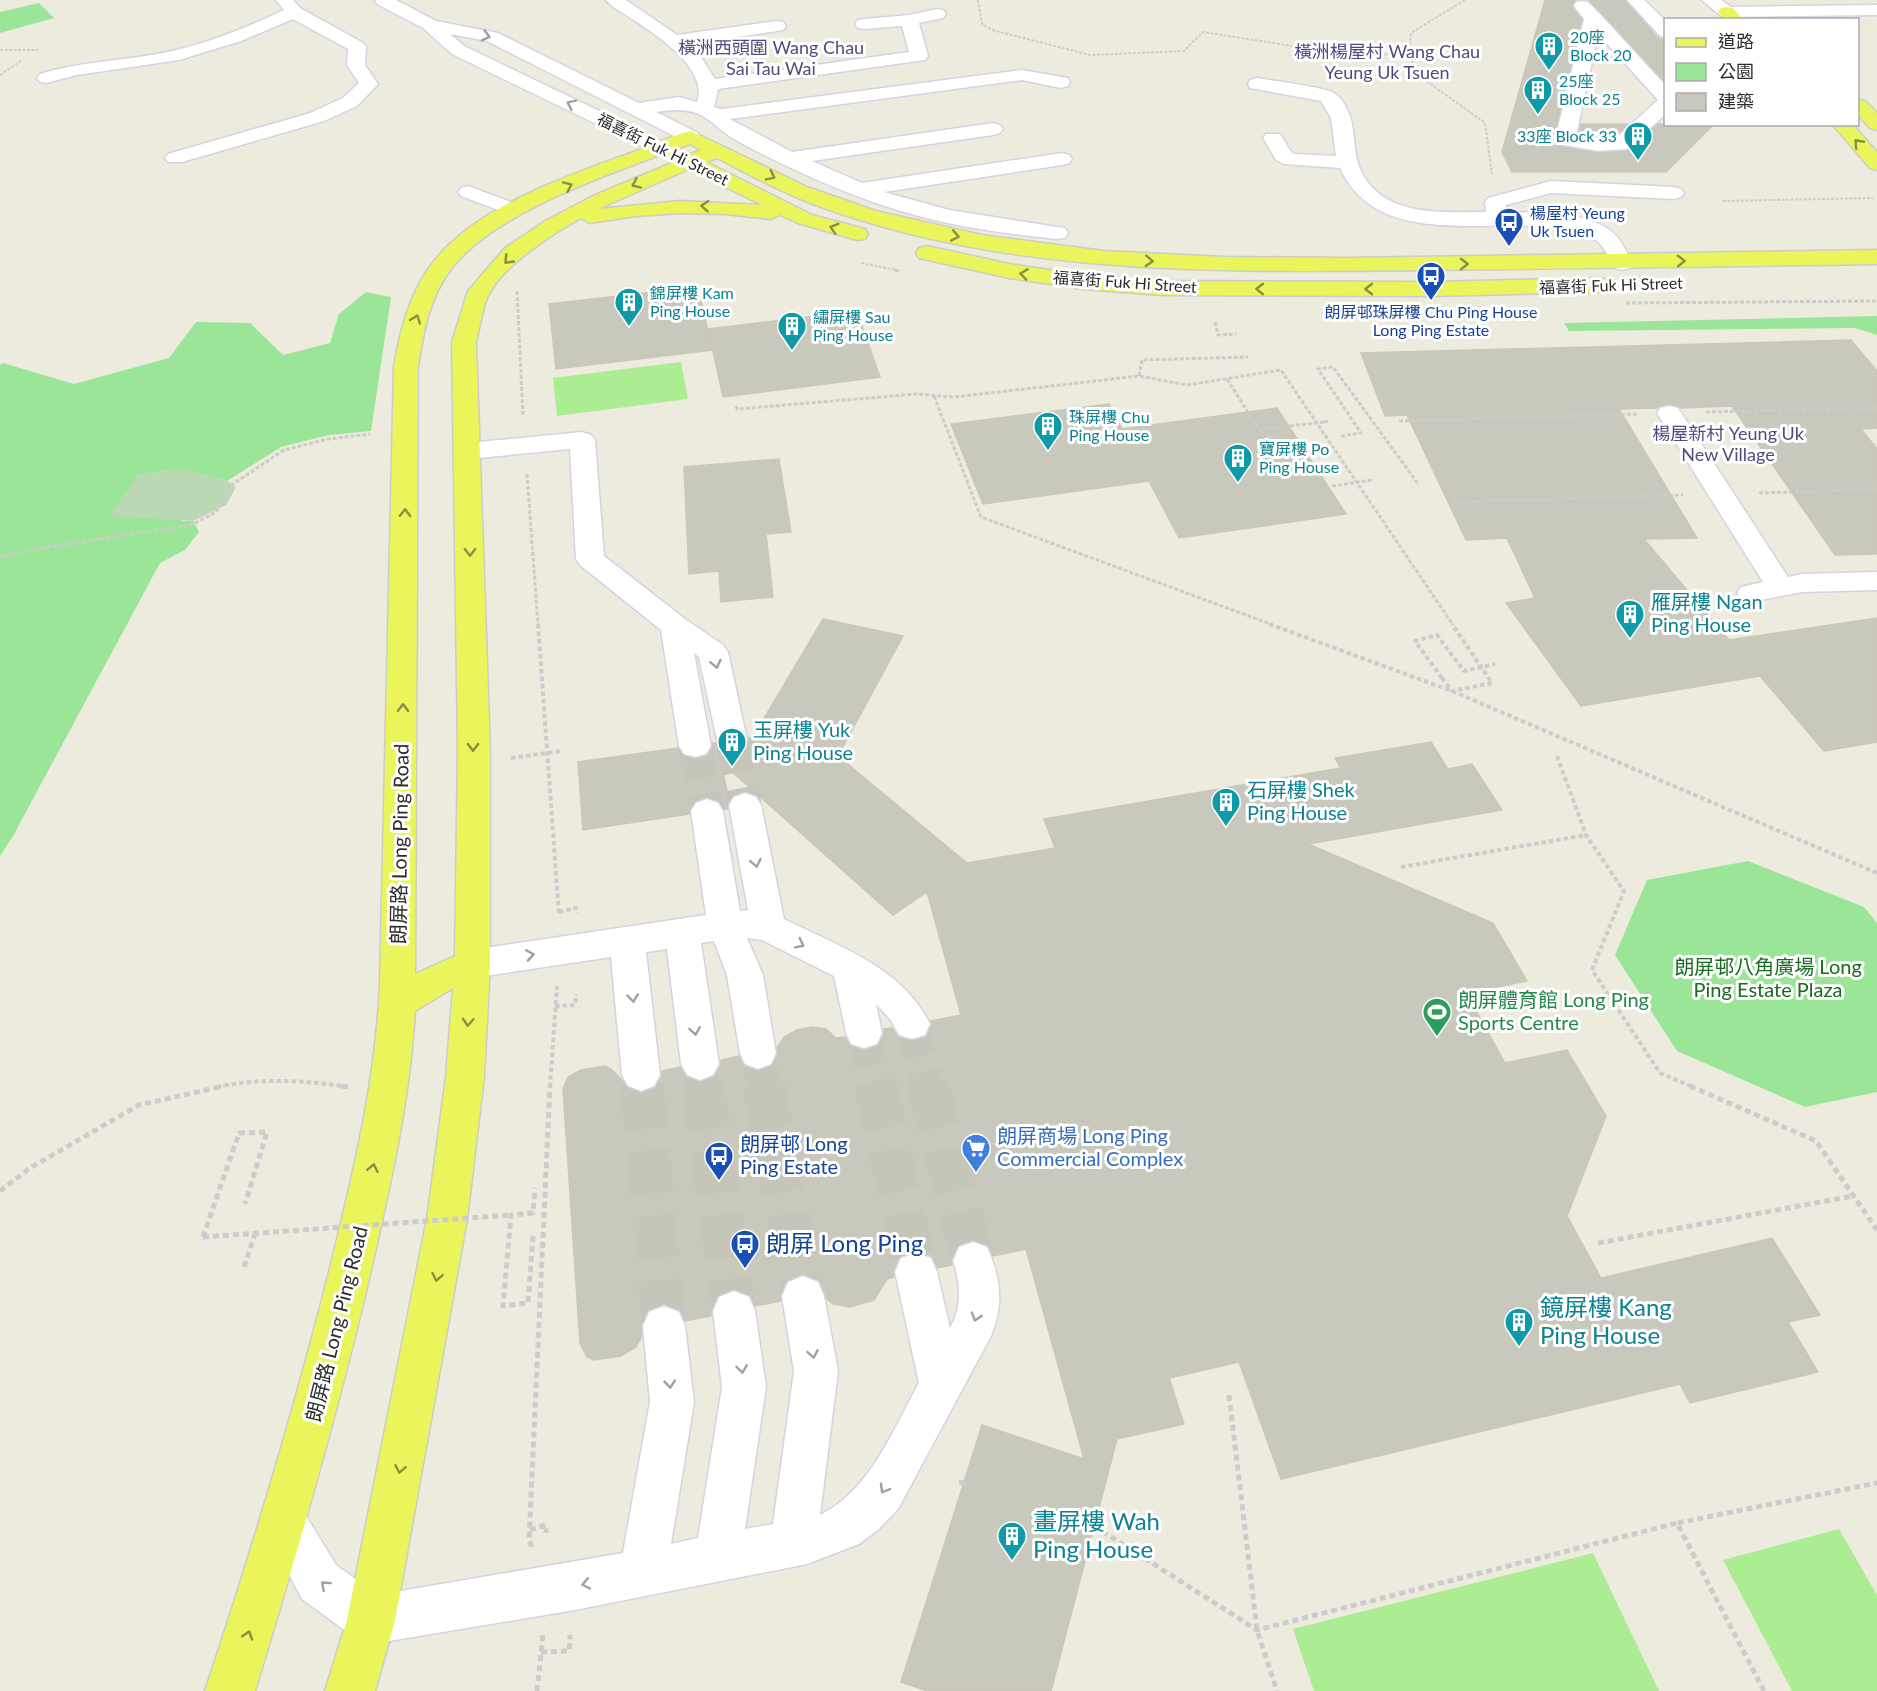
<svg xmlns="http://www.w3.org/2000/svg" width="1877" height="1691" viewBox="0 0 1877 1691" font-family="Lato,'Noto Sans TC',sans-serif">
	<rect width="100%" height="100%" fill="#edebdd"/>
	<g fill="#9be598">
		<polygon points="39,3 54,18 0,33 0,12"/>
		<polygon points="366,292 391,297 371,431 329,435 281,447 227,481 177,469 138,475 124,496 183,521 193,521 199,532 185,550 160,563 13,836 0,856 0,365 3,363 74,384 169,358 196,322 250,323 283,355 330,343 339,314"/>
		<polygon points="1877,316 1877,335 1855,328 1569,331 1564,323"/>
		<polygon points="1748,861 1864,907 1877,923 1877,1092 1805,1107 1677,1051 1615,955 1647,880"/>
	</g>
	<polygon fill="#bad8b4" points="177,469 227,481 236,487 226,505 193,521 109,516 138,475"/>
	<g fill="#aced94">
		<polygon points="681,362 688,399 557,416 553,378"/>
		<polygon points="1839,1529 1877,1595 1877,1691 1792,1691 1723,1560"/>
		<polygon points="1593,1553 1659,1691 1314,1691 1293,1629"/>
	</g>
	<polygon fill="#edebdd" points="1818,0 1877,0 1877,35 1858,35 1858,20 1839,20"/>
	<g fill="#c9c8bc" stroke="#c9c8b7" stroke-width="1.5">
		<polygon points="1545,0 1575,0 1572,7 1582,20 1553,141 1558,146 1598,153 1627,151 1658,124 1714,124 1666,172 1512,172 1502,152"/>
		<polygon points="1589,0 1625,0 1658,38 1665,40 1665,82"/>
		<polygon points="1581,124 1628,124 1614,137 1579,134"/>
		<polygon points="698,287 712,350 556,369 549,304"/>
		<polygon points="857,311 880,377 723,397 708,329"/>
		<polygon points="1851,340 1877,371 1877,428 1861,429 1877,449 1877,554 1835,555 1732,406 1681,408 1669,404 1657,408 1619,409 1697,538 1644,539 1729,640 1877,618 1877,742 1824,751 1760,676 1581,706 1506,603 1535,598 1507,538 1466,540 1407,415 1385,416 1361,353"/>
		<polygon points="1109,404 1122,429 1277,408 1346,514 1179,538 1149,481 983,504 951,424"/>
		<polygon points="779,459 791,532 766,534 773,597 721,602 719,571 689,574 684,467"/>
		<polygon points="823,619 903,636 838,756 967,863 1055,848 1044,819 1341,768 1335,758 1431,742 1448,769 1472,764 1502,810 1308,844 1493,923 1527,981 1466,993 1505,1063 1567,1050 1606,1116 1567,1216 1601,1278 1772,1238 1820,1315 1788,1322 1818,1372 1690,1403 1680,1384 1281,1479 1239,1362 1169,1378 1184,1424 1117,1439 1051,1691 927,1691 901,1682 982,1425 1084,1459 1026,1249 993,1256 988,1245 972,1240 957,1246 951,1260 952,1265 938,1268 932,1256 915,1251 899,1257 893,1271 894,1277 887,1279 874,1300 850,1307 833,1304 827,1299 819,1280 802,1274 786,1281 780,1295 781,1301 755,1306 750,1295 733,1289 717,1296 711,1310 711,1316 685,1321 680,1310 665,1304 648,1310 641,1325 642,1336 636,1347 621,1356 594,1360 587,1357 580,1343 563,1089 568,1077 581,1070 605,1066 611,1069 621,1079 627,1088 642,1093 656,1087 662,1076 662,1071 680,1067 686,1077 701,1082 715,1076 721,1065 721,1060 739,1056 744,1066 757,1071 772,1066 778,1054 777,1048 784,1037 797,1030 812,1027 826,1029 836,1038 845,1037 850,1046 865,1050 879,1045 884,1034 884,1029 892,1028 898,1037 913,1041 927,1036 932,1025 931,1021 961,1015 927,892 893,915 721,762 729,801 727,809 724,809 719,801 706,797 694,802 689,814 583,830 578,762 678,748 683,756 696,759 708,755 713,743 716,743 720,750 731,753 744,750 749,738 753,737"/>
	</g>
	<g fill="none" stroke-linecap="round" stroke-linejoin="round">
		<g stroke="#c6c5b9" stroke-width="33" stroke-dasharray="33 16" stroke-linecap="butt">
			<polyline points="732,740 745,805"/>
			<polyline points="695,746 707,811"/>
			<polyline points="912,1024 928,1087"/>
			<polyline points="864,1033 876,1087"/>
			<polyline points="758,1053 764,1087"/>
			<polyline points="700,1064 703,1087"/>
			<polyline points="641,1075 642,1087"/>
		</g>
		<g stroke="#c6c5b9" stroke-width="43" stroke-dasharray="43 22" stroke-linecap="butt">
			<polyline points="642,1086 664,1326"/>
			<polyline points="703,1086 734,1311"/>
			<polyline points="764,1086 803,1296"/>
			<polyline points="876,1086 916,1272"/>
			<polyline points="928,1086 973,1261"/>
		</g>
		<g stroke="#d4d2e4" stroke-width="3">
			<g id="minor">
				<path d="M276,0H293L300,8L363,43L366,47L365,65L378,84L357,106L324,121L182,162H168L165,158L168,154L310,113L343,98L359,83L347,65L348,49L293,19L241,41L179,60L77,75L46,83L40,82L37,78L40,74C78,62 118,61 157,54C201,46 244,29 284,10Z"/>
				<path d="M375,0H396L436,21L498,33L639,103L679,97L697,102C709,69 657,35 632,19C624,13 612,8 606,0H626L677,35L777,21L783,22L786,26L783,30L777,31L687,44L701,57L715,79L909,52L902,26L864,29L858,28L855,24L858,20L864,19L909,15L937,9L943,10L946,14L943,18L919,23L928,56L925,60L718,89L714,107L721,109L1022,70L1068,78L1070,82L1068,86L1061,88L1022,80L730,119L792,152L993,123L1000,125L1003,129L1000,133L993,135L812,161L862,183L1062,153L1069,155L1072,159L1069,163L1062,165L884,192L949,210L1057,227L1065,228L1068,233L1065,238L1057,239C997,233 936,224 879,204C832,188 777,163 734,139C722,132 712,121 701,115C685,108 672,110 656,112L698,133L701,137L698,141H684L487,41L450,34L464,46L668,144L671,148L668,152H654L452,54L423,28L377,4Z"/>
				<polygon points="1627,0 1644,0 1666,21 1666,37 1660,36"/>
				<polygon points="1702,0 1721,0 1731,7 1877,5 1877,15 1727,17 1721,16"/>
				<path d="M1582,1L1588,2L1599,13L1666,86V114L1627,149L1598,151L1558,144L1555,140L1584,19L1574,6L1576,2ZM1598,34L1658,100L1615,139L1576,136Z"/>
				<path d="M1257,78C1273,81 1323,87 1334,93C1344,99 1350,114 1352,124C1355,139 1354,155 1360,169C1382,218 1442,212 1486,212L1485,202L1488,198L1551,181L1674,187L1681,189L1684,193L1681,197L1674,199L1551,193L1506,205L1507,212C1540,213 1585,211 1612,232C1621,239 1627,253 1633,263L1630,268L1622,270L1614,268C1609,259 1605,247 1597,241C1582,230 1563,228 1545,227C1475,220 1376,246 1340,168L1284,164L1276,160L1263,138L1266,134H1280L1291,152L1295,154L1336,156L1331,118L1321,101L1250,88L1248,84L1250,80Z"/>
				<polygon points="468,186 521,206 524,210 521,214 514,216 461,196 458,192 461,188"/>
				<polygon points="1669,406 1678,408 1788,577 1802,574 1877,572 1877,590 1802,592 1751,602 1741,599 1737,593 1741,587 1763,582 1657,413 1660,408"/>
				<polygon points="582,432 591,435 595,440 604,556 685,619 723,645 728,652 747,740 743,748 732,751 721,748 717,740 699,657 694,653 711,746 706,754 695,757 684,754 679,746 661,630 580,565 576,559 570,449 468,459 459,456 455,451 459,446 468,443"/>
				<path d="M745,793L756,797L761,805L784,919C838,946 902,967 930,1024L925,1035L912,1039L899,1035L890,1019L876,1004L882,1033L877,1044L864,1048L851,1044L846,1033L834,976L762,940L747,938L763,975L776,1053L771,1064L758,1069L745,1064L740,1053L727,975L714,941L701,943L719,1064L713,1075L700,1080L687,1075L681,1064L667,949L646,952L660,1075L654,1086L641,1091L628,1086L622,1075L611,957L472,978L460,974L454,964L460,954L472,950L706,915L691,811L696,803L707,799L718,803L723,811L740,911L748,910L729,805L734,797Z"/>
				<path d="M973,1242L987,1247C1001,1278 1004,1305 991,1336L898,1509L879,1529L859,1544L807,1564L575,1610L371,1644L354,1637L302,1599L261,1522L268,1506L284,1499L300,1506L336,1565L377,1595L623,1553L650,1402L643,1326L649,1312L664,1306L679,1312L685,1326L694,1402L671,1544L698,1538L722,1387L713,1311L719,1297L734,1291L749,1297L755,1311L766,1387L745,1529L773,1524L794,1371L782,1296L788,1282L803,1276L818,1282L824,1296L838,1371L820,1515L822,1514C870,1490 894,1428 919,1383L895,1272L901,1258L916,1253L931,1258L937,1272L950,1328C962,1307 961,1284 953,1261L959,1247Z"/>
			</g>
		</g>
		<g stroke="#ccc" stroke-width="3">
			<g id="major">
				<polygon points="1727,7 1733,8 1743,20 1725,20 1718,12 1721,8"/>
				<polygon points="1858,99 1865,101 1877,113 1877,130 1870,128 1858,115"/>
				<polygon points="1832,124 1852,124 1877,152 1877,170 1870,168"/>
				<path d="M691,131L807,187L876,211L982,235L1104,251L1225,257L1348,258L1877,250V264C1727,266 1577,269 1427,270C1223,272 1007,277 813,204C779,191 748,174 717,158L706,162L812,215L865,229L868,234L865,239L857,240L798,223L780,215L771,219L725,214L680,213L636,216L590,223L581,218C552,234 506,264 490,292C482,306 480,327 476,342L490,750V964L484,1077L467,1219L395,1620L375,1691H325L347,1620L427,1219L446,1077L453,988L415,1011C410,1098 391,1182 372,1266C339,1409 298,1550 255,1691H205C252,1550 295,1408 331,1264C354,1171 376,1079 380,983L394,367C400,331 409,295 431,265C473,208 566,176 631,153C651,145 671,136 691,131ZM690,144L701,150L690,154L676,149ZM668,152L666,155L674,162L593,196L547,220L505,248L468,291L452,342L458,750L455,956L415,974L418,367C423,334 429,299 449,272C489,215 604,176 668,152ZM689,169L762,205L680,201L598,209Z"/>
				<polygon points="927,246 1009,264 1084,275 1162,281 1433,282 1601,278 1609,280 1612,285 1609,290 1601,292 1433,296 1162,295 1084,289 1009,278 919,258 916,253 919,248"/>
			</g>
		</g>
		<g stroke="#ccc" stroke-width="2" stroke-dasharray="3 1.5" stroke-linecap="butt">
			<polyline points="978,0 982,24 992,30 1090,55 1184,51 1203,32 1350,55 1409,54 1418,75 1485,123 1492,174"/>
			<polyline points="0,50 38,50"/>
			<polyline points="1409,54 1411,33 1465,0"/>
			<polyline points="0,75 21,61"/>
			<polyline points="1723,201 1873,198"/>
			<polyline points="861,263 901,271"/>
		</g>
		<g stroke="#ccc" stroke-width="3" stroke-dasharray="4 2" stroke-linecap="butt">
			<polyline points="895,270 901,271"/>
			<polyline points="517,291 523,416"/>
			<polyline points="1626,303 1877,301"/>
			<polyline points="1215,322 1218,335 1236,334"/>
			<polyline points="1139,376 1142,360 1248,357"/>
			<polyline points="1227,379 1259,430 1290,426"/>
			<polyline points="934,396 981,517 1273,625"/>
			<polyline points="736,406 737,409 916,394 954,397 1139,376 1187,385 1281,370 1453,625"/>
			<polyline points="1706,412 1877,408"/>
			<polyline points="1399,421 1638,414"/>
			<polyline points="1324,422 1330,421"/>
			<polyline points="1341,436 1361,433 1318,369 1333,367 1419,485"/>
			<polyline points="527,474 538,625"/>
			<polyline points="1759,493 1877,489"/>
			<polyline points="1453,502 1683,495"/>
			<polyline points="0,557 42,548 191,525 216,512 233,484 284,450 328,439 370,434"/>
		</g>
		<g stroke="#ccc" stroke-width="4" stroke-dasharray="4.5 3" stroke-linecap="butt">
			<polyline points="538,624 559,915"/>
			<polyline points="1269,624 1452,691 1877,873"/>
			<polyline points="1442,678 1452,691 1492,683 1452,624"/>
			<polyline points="1557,756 1586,835 1624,891 1592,970 1660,1073 1693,1087"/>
			<polyline points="511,758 561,751"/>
			<polyline points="1401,867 1586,835"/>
			<polyline points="559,912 576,908 577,914"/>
			<polyline points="555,1006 575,1005 576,994"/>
			<path d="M217,1087C259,1078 305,1080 348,1087"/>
			<polyline points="550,1087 557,986"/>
		</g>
		<g stroke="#ccc" stroke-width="5" stroke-dasharray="6 4" stroke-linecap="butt">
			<polyline points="341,1086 348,1087"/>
			<polyline points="1690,1086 1816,1141 1877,1230"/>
			<polyline points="0,1191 30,1168 139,1105 224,1086"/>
			<polyline points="533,1236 528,1303 503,1306 511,1215 533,1213 535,1188"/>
			<polyline points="203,1237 239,1133 267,1132 245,1204"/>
			<polyline points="1598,1243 1853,1196"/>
			<polyline points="244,1267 255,1234"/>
			<polyline points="1229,1395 1257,1630 1277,1691"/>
			<polyline points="959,1483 965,1482"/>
			<polyline points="1094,1526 1257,1630 1677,1523"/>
			<polyline points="530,1530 546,1525 546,1533"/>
			<polyline points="532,1547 529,1540 550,1086"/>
			<polyline points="541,1652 569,1651 570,1635"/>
			<polyline points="537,1691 543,1635"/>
			<polyline points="1764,1691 1677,1523 1877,1483"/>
		</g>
		<use href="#minor" fill="#fff" fill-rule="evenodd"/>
		<use href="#major" fill="#eaf45b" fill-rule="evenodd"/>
		<g stroke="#ccc" stroke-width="3" stroke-dasharray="4 2" stroke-linecap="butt">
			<polyline points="1290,426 1324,422"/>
			<polyline points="1332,486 1372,480"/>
		</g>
		<polyline stroke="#ccc" stroke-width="4" stroke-dasharray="4.5 3" stroke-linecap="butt" points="1442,678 1415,641 1437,635 1464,671 1495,664"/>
		<polyline stroke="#ccc" stroke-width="5" stroke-dasharray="6 4" stroke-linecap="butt" points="203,1237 511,1215"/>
	</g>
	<defs><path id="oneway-chevron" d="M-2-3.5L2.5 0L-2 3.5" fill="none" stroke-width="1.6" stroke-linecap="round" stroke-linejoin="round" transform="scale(1.5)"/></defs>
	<g stroke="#a0a0a0">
		<use href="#oneway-chevron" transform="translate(486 36) rotate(15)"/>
		<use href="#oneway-chevron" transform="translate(571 104) rotate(-154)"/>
		<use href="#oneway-chevron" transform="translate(716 664) rotate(78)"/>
		<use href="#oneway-chevron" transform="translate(756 863) rotate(79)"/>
		<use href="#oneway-chevron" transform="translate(800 944) rotate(27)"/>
		<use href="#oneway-chevron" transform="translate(530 955) rotate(-9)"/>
		<use href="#oneway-chevron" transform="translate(633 998) rotate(84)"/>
		<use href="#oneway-chevron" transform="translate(695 1031) rotate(81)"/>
		<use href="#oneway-chevron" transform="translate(976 1317) rotate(107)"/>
		<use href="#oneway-chevron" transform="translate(813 1354) rotate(80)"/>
		<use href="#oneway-chevron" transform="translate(742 1369) rotate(82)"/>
		<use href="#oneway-chevron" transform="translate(670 1384) rotate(84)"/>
		<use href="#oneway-chevron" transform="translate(884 1489) rotate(120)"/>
		<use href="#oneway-chevron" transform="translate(586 1584) rotate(168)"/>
		<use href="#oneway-chevron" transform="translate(325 1585) rotate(-138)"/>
	</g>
	<g stroke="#8a9043">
		<use href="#oneway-chevron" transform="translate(1858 143) rotate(-132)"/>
		<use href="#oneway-chevron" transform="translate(771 176) rotate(26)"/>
		<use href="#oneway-chevron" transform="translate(636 184) rotate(156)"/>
		<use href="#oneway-chevron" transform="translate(568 186) rotate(-24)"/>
		<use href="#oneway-chevron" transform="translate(705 206) rotate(-177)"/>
		<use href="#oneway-chevron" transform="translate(834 228) rotate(-163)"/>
		<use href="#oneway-chevron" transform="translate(955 236) rotate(11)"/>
		<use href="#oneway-chevron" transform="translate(508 260) rotate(134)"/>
		<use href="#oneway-chevron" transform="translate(1149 261) rotate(3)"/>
		<use href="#oneway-chevron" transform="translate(1681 261) rotate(-1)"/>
		<use href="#oneway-chevron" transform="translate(1464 264)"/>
		<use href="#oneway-chevron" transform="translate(1024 274) rotate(-172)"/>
		<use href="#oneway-chevron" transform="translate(1260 289) rotate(-179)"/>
		<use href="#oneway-chevron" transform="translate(1369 289) rotate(-180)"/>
		<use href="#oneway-chevron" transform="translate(416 319) rotate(-70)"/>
		<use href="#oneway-chevron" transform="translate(405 513) rotate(-89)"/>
		<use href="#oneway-chevron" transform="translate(470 552) rotate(89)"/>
		<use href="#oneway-chevron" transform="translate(403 708) rotate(-89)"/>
		<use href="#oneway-chevron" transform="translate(473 747) rotate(90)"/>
		<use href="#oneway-chevron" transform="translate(468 1022) rotate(93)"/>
		<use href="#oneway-chevron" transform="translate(373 1168) rotate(-79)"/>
		<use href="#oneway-chevron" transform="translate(437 1277) rotate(101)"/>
		<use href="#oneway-chevron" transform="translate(400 1469) rotate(101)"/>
		<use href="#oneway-chevron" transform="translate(248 1635) rotate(-72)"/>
	</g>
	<defs>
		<g id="building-pin" transform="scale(1.5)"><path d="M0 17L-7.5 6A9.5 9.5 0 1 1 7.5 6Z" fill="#0f9aa8" stroke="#fff"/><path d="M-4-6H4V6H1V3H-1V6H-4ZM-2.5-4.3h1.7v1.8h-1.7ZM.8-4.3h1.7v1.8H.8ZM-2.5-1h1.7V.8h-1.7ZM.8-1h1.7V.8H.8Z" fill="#fff"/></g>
		<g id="bus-pin" transform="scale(1.5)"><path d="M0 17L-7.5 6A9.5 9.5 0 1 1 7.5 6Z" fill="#1a4fb4" stroke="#fff"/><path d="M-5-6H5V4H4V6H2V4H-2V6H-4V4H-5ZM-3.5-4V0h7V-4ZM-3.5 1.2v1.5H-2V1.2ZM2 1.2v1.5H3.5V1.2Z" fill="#fff"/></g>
		<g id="stadium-pin" transform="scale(1.5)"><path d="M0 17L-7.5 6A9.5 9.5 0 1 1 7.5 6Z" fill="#2e9e5b" stroke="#fff"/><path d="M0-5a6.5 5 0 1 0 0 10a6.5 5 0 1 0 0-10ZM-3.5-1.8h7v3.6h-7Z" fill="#fff"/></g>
		<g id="supermarket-pin" transform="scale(1.5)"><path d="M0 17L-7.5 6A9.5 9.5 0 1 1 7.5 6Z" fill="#3f7fe0" stroke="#fff"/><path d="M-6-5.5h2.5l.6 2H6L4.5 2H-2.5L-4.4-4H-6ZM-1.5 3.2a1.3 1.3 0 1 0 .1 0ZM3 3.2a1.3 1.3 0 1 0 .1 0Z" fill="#fff"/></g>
	</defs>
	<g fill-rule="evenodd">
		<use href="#building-pin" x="1549" y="46"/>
		<use href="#building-pin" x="1538" y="90"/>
		<use href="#building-pin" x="1638" y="136"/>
		<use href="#bus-pin" x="1509" y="222"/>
		<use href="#bus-pin" x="1431" y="276"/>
		<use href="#building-pin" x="629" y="302"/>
		<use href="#building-pin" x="792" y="326"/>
		<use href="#building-pin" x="1048" y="426"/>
		<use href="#building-pin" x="1238" y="458"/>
		<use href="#building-pin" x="1630" y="614"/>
		<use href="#building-pin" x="732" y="742"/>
		<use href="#building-pin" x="1226" y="802"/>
		<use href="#stadium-pin" x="1437" y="1012"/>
		<use href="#supermarket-pin" x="976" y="1148"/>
		<use href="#bus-pin" x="719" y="1156"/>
		<use href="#bus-pin" x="745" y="1244"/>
		<use href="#building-pin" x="1519" y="1322"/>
		<use href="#building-pin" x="1012" y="1536"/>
	</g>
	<g text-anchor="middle" stroke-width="6" stroke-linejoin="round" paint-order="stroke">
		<g font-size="16" fill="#0d838f" stroke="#fff" text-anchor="start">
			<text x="1570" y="43">20座<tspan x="1570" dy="18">Block 20</tspan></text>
			<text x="1559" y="87">25座<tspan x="1559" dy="18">Block 25</tspan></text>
			<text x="1617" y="142" text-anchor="end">33座 Block 33</text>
			<text x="650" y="299">錦屏樓 Kam<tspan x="650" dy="18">Ping House</tspan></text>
			<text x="813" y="323">繡屏樓 Sau<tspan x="813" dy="18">Ping House</tspan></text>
			<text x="1069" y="423">珠屏樓 Chu<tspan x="1069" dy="18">Ping House</tspan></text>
			<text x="1259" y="455">寶屏樓 Po<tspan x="1259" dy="18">Ping House</tspan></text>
		</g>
		<g font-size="16" fill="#2b2b2b" stroke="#fff">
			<text transform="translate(663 149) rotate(26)" y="6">福喜街 Fuk Hi Street</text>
			<text transform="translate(1125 282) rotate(4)" y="6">福喜街 Fuk Hi Street</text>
			<text transform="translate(1611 285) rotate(-2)" y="6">福喜街 Fuk Hi Street</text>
		</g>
		<g font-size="16" fill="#164399" stroke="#fff" text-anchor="start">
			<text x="1530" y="219">楊屋村 Yeung<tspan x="1530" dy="18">Uk Tsuen</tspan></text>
			<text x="1431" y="318" text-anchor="middle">朗屏邨珠屏樓 Chu Ping House<tspan x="1431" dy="18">Long Ping Estate</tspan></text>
		</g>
		<g font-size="18" fill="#504a7e" stroke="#fff">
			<text x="771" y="54">橫洲西頭圍 Wang Chau<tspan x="771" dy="21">Sai Tau Wai</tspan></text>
			<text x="1387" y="58">橫洲楊屋村 Wang Chau<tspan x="1387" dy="21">Yeung Uk Tsuen</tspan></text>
		</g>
		<g font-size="18" fill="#504a7e" stroke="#fff">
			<text x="1728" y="440">楊屋新村 Yeung Uk<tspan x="1728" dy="21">New Village</tspan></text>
		</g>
		<g font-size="20" fill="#0d838f" stroke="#fff" text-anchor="start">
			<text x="1651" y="609">雁屏樓 Ngan<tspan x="1651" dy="23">Ping House</tspan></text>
			<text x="753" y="737">玉屏樓 Yuk<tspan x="753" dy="23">Ping House</tspan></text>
			<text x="1247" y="797">石屏樓 Shek<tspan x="1247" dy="23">Ping House</tspan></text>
		</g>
		<g font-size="20" fill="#2b2b2b" stroke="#fff">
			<text transform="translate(400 844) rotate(-89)" y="7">朗屏路 Long Ping Road</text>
			<text transform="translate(337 1324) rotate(-76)" y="7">朗屏路 Long Ping Road</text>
		</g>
		<g font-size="20" fill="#186b20" stroke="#fff">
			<text x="1768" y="974">朗屏邨八角廣場 Long<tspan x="1768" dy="23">Ping Estate Plaza</tspan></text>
		</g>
		<g font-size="20" fill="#27864d" stroke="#fff" text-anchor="start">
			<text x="1458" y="1007">朗屏體育館 Long Ping<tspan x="1458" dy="23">Sports Centre</tspan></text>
		</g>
		<g font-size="20" fill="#366cbe" stroke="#fff" text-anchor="start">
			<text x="997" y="1143">朗屏商場 Long Ping<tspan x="997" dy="23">Commercial Complex</tspan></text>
		</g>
		<g font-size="20" fill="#164399" stroke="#fff" text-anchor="start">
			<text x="740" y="1151">朗屏邨 Long<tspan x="740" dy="23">Ping Estate</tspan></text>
		</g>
		<g font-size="24" fill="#164399" stroke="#fff" text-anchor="start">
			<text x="766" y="1252">朗屏 Long Ping</text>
		</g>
		<g font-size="24" fill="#0d838f" stroke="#fff" text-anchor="start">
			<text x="1540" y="1316">鏡屏樓 Kang<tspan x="1540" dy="28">Ping House</tspan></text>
			<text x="1033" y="1530">畫屏樓 Wah<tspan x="1033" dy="28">Ping House</tspan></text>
		</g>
	</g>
	<rect x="1664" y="18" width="195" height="108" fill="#ffffff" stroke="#aaaaaa" stroke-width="1.5"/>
	<rect x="1676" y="38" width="30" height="9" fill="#eaf45b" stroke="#aaaaaa" stroke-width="1.5"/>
	<text x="1718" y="48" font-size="18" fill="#2b2b2b">道路</text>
	<rect x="1676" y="63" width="30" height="18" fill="#9be598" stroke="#aaaaaa" stroke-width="1.5"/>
	<text x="1718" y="78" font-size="18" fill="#2b2b2b">公園</text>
	<rect x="1676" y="93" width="30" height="18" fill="#c9c8bc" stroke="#aaaaaa" stroke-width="1.5"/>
	<text x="1718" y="108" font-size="18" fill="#2b2b2b">建築</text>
</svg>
